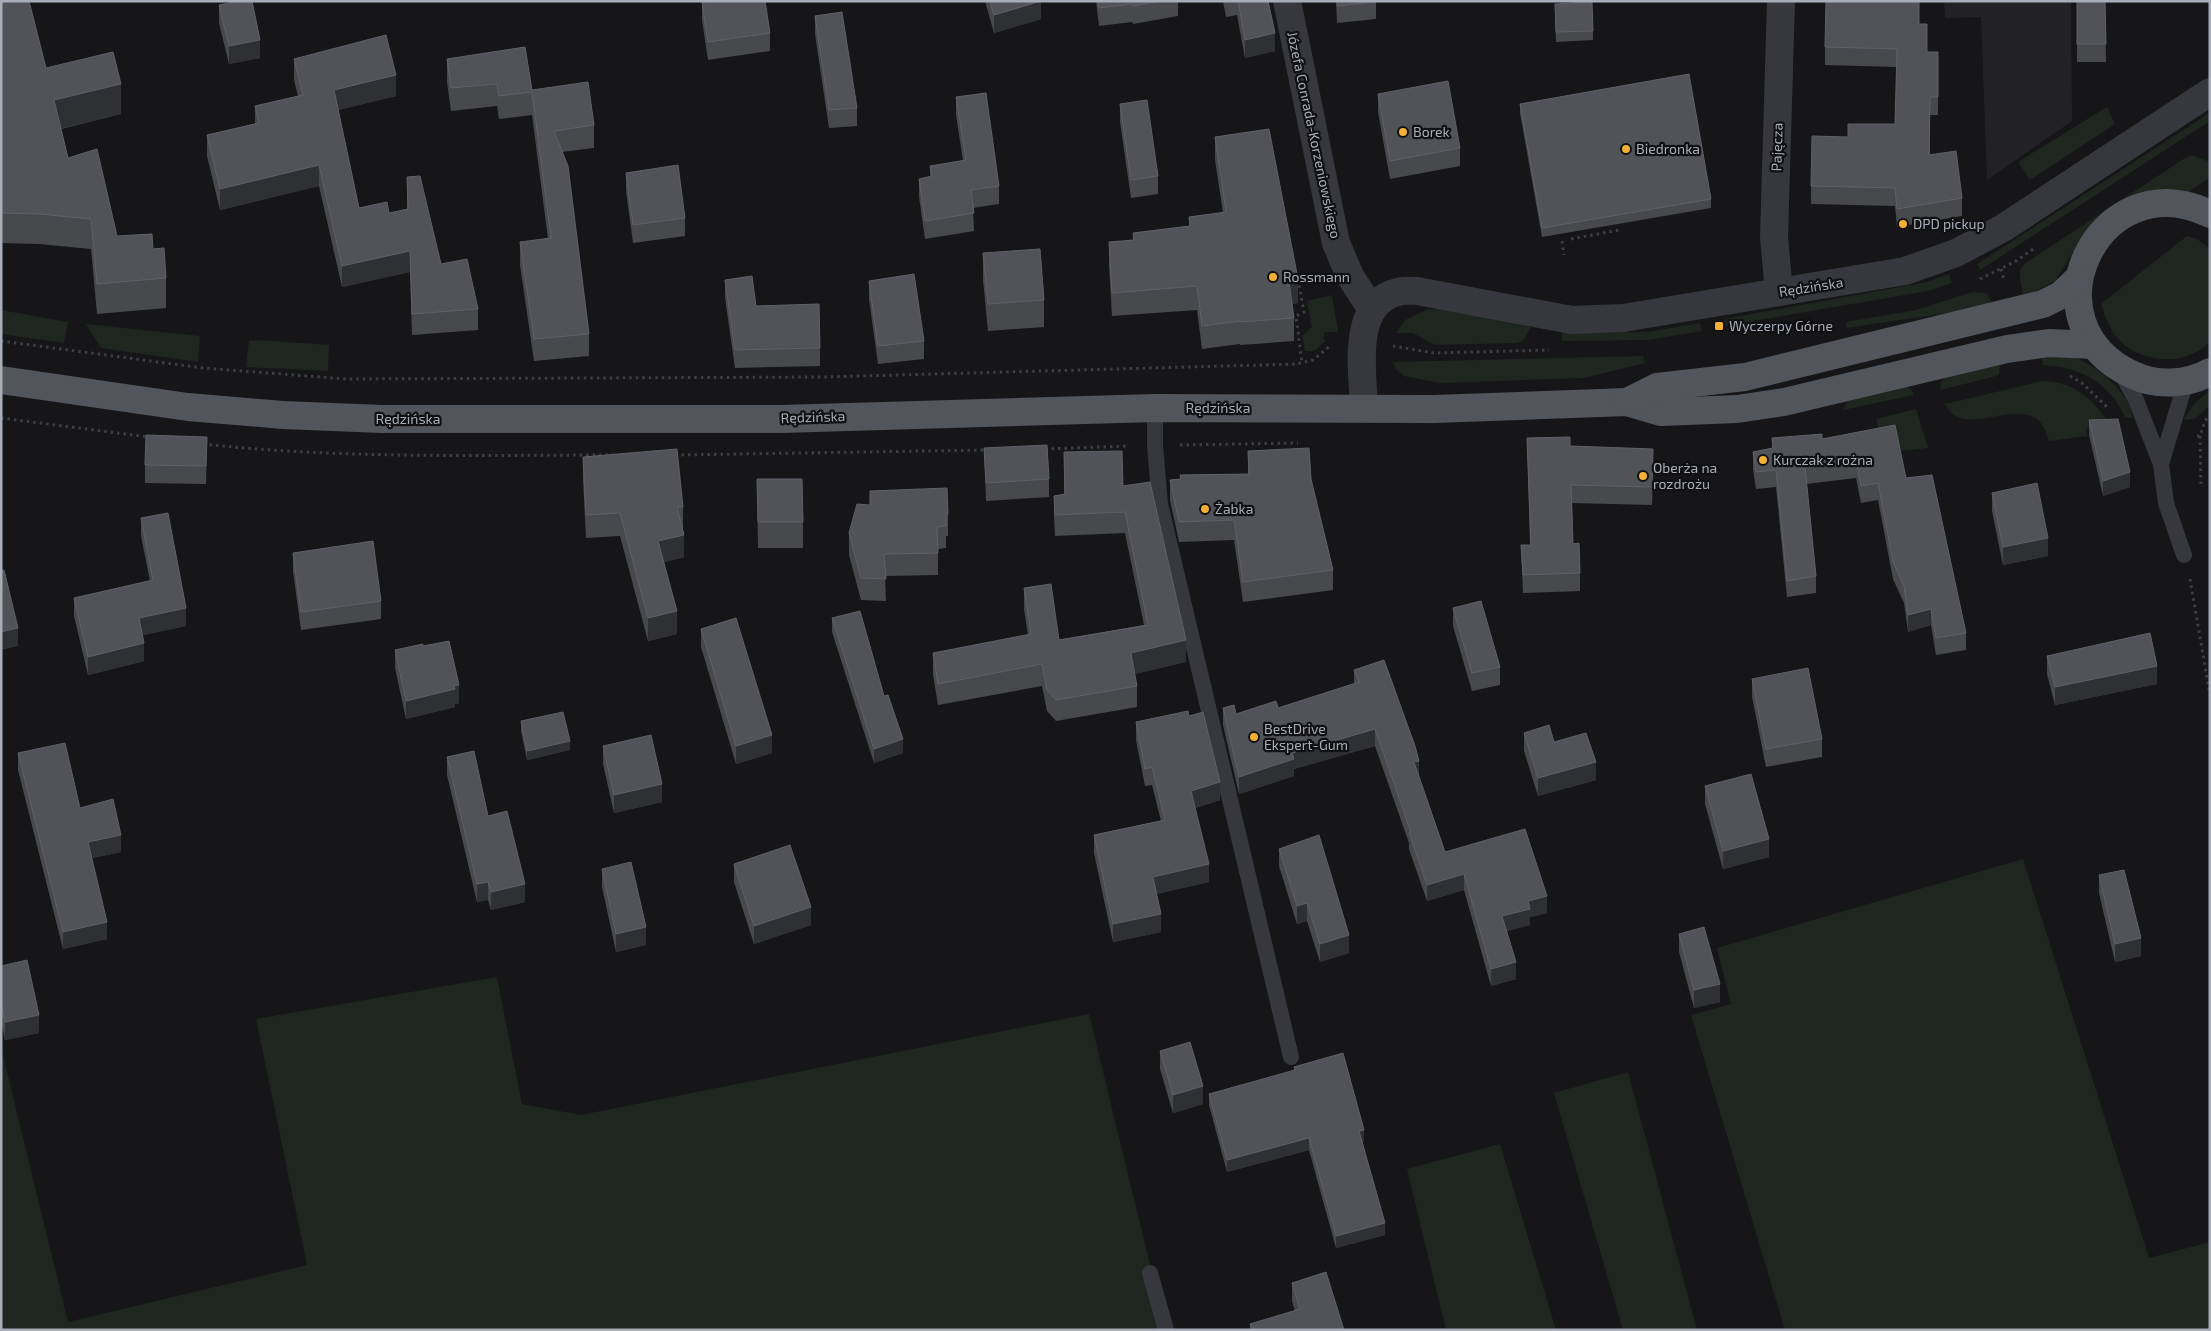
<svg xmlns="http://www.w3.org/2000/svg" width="2211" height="1331" viewBox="0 0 2211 1331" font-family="'Exo 2',sans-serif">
	<rect width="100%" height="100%" fill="#161618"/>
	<polygon fill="#222225" points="1944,1 2071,1 2072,121 1987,180 1981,17 1945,18"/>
	<g fill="#1e261f">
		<polygon points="2107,107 2115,124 2030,180 2018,162"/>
		<polygon points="2208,114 2210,121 1980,270 1977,264"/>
		<path d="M2192,155L2210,162V177L2187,193L2097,220L2085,234L2055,281L2024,297C2022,287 2016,273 2024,264L2185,158Z"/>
		<path d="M2187,236L2197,239L2210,249V342C2186,366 2145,364 2121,342C2110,332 2106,318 2101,304Z"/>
		<polygon points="1949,274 1952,283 1928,291 1725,326 1724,319 1927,282"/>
		<polygon points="1972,292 1987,293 1992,304 1962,311 1846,328 1846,322 1916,310"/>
		<polygon points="1332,295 1338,332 1325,332 1323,338 1326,341 1314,351 1305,351 1302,336 1312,327 1307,301"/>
		<polygon points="1428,309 1460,311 1531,327 1523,341 1516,343 1435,345 1413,333 1396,333 1405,320"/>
		<polygon points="1,310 68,322 64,343 1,334"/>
		<polygon points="1700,323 1701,331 1648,340 1562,341 1562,333 1647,332"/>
		<polygon points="86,324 200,336 198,362 101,348"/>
		<polygon points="258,340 329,345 328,371 246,367 249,341"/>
		<path d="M2041,355C2051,356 2062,355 2072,357C2092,361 2134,396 2132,418L2125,417C2110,383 2079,366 2043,365Z"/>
		<polygon points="1643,356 1645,363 1584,378 1440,383 1404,376 1396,370 1393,362"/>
		<polygon points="2000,364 1999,374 1993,377 1940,390 1941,383 1946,376"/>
		<path d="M2042,381C2075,381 2094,400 2111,426L2086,429L2088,436L2049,441C2046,434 2044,425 2038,420C2012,399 1962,440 1945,404Z"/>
		<polygon points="1905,386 1911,389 1914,395 1843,410 1848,401 1855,396"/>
		<polygon points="2210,390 2210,405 2195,419 2183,420 2194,404"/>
		<polygon points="1916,409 1928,448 1901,451 1897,439 1882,441 1876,419"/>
		<polygon points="2023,859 2149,1258 2210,1242 2210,1330 1785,1330 1691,1015 1731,1004 1717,948"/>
		<polygon points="497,977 522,1104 581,1115 1089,1014 1166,1330 1,1330 1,1047 68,1322 307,1265 256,1019"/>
		<polygon points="1628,1072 1697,1330 1623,1330 1554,1093"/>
		<polygon points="1500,1144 1556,1330 1446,1330 1407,1169"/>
	</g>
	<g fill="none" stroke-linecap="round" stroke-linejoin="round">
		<g stroke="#3d3f44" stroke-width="3" stroke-dasharray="2.5 4" stroke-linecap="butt">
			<polyline points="1571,239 1619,230"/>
			<polyline points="1562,241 1564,255"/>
			<polyline points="2001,269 2004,280"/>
			<polyline points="1298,279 1304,312 1296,316 1302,363"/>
			<polyline points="1980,279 2016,261 2033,249"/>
			<polyline points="1,341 203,368 347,379 824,377 1297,364 1313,360 1330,346"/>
			<polyline points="1393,346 1434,353 1549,350"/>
			<polyline points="2070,376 2082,383 2109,409"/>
			<polyline points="1,418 149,437"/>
			<polyline points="2197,436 2200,436 2205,421 2210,415"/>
			<polyline points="2200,436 2201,487"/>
			<path d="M203,444C341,459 480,455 618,455"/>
			<polyline points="1180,445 1298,443"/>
			<polyline points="1045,449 1128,446"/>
			<polyline points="675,455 988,450"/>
			<polyline points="2190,579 2210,695"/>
		</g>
		<g stroke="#37383d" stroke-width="16">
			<polyline points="2119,369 2136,400 2161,464 2166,503 2184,555"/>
			<polyline points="1155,408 1155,445 1160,504 1291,1057"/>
			<polyline points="2161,464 2186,381"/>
			<polyline points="1150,1273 1166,1330"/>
		</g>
		<g stroke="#37383d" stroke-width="28">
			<polyline points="1287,1 1336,243 1350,276 1372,310"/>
			<polyline points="1779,292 1774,237 1781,1"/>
			<path d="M1364,408C1363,372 1350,303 1398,292C1403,290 1411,291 1417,291L1572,320L1623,318L1905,271L1956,253L2003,228L2210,92"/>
		</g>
		<g stroke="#53555c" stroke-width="28">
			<path d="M2210,214C2099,160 2020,323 2133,375C2156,386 2187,385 2210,372"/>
			<polyline points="1,380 188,407 283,415 382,419 781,419 1155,408 1434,409 1627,402 1661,412 1737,409 1784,402 2007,349 2049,343 2094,345"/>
			<polyline points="1627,402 1657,387 1745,377 2043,304 2061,295 2078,279"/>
		</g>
	</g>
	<g fill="#47494d">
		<polygon points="1,1 46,68 121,114 61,129 68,158 117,236 153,249 166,278 166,308 97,314 91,249 39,244 1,243"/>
		<polygon points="985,1 1041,1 1041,19 994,33"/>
		<polygon points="1096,1 1178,1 1178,16 1133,24 1132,22 1099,26"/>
		<polygon points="1223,1 1268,1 1275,51 1245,58 1237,15 1226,17"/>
		<polygon points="1336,1 1376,1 1376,19 1337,23"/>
		<polygon points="2077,1 2105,1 2106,62 2077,62"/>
		<polygon points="702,2 770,33 770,51 708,60 702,20"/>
		<polygon points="219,5 260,58 229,64 219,23"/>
		<polygon points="1555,14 1593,31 1593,40 1556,42"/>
		<polygon points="815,16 857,108 857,126 829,128 815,34"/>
		<polygon points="1919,24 1927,52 1938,52 1938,115 1930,115 1930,155 1962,198 1962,216 1897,227 1895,206 1811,204 1811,186 1895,124 1897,67 1825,65 1825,47"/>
		<polygon points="294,59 396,96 338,110 359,208 389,213 407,209 407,177 441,264 478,309 478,330 412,335 410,272 342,287 319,186 220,210 207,156 207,135 255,124 255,106 298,96 294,80"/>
		<polygon points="447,59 532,90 594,125 594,148 562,152 589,334 589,356 534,361 520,265 520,242 548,239 532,115 499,119 497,106 451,111 447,82"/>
		<polygon points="1378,94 1460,148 1460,166 1390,179 1378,112"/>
		<polygon points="956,97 999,186 999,204 973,208 974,231 925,239 919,197 919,179 930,177 930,166 963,161 956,115"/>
		<polygon points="1120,104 1158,176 1158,194 1131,198 1120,122"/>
		<polygon points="1520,104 1711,199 1711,208 1542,237 1520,113"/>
		<polygon points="1215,137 1298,303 1292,304 1294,318 1294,341 1240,345 1240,344 1202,349 1197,310 1112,316 1109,265 1109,242 1133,240 1133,233 1189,226 1189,217 1223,213 1215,160"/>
		<polygon points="626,173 685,218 685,236 633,243 626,191"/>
		<polygon points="983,253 1044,300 1044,327 988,331 983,280"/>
		<polygon points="725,280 756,306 820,348 820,366 735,368 725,298"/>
		<polygon points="869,281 924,341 924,359 878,364 869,299"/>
		<polygon points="2089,420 2130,487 2103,496 2089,435"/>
		<polygon points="207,437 206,484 145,483 145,465"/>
		<polygon points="1527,438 1570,446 1653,467 1652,505 1572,503 1573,544 1580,573 1580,591 1523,593 1521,545 1530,545"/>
		<polygon points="1772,438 1822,439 1906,478 1966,633 1966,650 1936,655 1931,625 1908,632 1904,603 1893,579 1878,500 1861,503 1856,478 1806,484 1816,576 1816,593 1787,597 1776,487 1756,489 1753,469 1753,452 1772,448"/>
		<polygon points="984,448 1049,479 1049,497 986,501"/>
		<polygon points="1248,451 1311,479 1333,570 1333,590 1243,602 1234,540 1179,542 1170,500 1170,480 1180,479 1180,475 1248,474"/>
		<polygon points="1064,452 1123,486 1186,662 1134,674 1137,686 1137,707 1056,721 1047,711 1042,686 938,705 933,675 933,653 1028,635 1024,609 1024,588 1059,640 1144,625 1125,533 1055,536 1054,517 1054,496 1064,494"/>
		<polygon points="583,457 683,507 683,529 684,557 664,562 677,634 648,641 620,536 586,538 583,480"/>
		<polygon points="757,479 803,522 803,548 758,548"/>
		<polygon points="1992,493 2048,556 2003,565 1992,511"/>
		<polygon points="948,514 948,536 946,536 946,548 938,549 938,575 885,576 886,601 861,600 849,555 849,533"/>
		<polygon points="141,518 186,626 143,635 144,661 88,675 74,616 74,598 150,581 141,536"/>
		<polygon points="293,553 381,601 381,619 301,630 293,571"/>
		<polygon points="1453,608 1500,667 1500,685 1472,691 1453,626"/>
		<polygon points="832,618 884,696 903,753 874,763 832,632"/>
		<polygon points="701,629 772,753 736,764 701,647"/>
		<polygon points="423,646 459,703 455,704 455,707 406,719 395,668 395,650"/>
		<polygon points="2047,656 2157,684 2055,705 2047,674"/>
		<polygon points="1354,670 1419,777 1445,852 1547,913 1530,917 1530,925 1507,931 1516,979 1491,986 1464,890 1427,901 1409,849 1409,843 1375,746 1294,769 1294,776 1239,794 1223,725 1223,708 1236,714 1278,708 1354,684"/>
		<polygon points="1752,679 1822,739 1822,757 1766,767 1752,697"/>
		<polygon points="1189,716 1220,800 1195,808 1209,882 1156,894 1161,932 1113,942 1094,853 1094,835 1161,821 1152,785 1145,786 1136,740 1136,722"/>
		<polygon points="521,721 570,750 527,760 521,731"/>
		<polygon points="1524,733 1554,742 1596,780 1538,796 1524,751"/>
		<polygon points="603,746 662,802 614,813 603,764"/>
		<polygon points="18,753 80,808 121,852 92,858 107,939 63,949 18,770"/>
		<polygon points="447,757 488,816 525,902 491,910 488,900 477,902 447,775"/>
		<polygon points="1705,786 1769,857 1723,869 1705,804"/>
		<polygon points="1279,849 1349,953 1320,962 1307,921 1297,924 1279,866"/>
		<polygon points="734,864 811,925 754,944 734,882"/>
		<polygon points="602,869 646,945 616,952 602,887"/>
		<polygon points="2099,875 2141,956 2115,962 2099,893"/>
		<polygon points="1679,934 1720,1002 1694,1008 1679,952"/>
		<polygon points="1,966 39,1033 5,1040 1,1021"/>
		<polygon points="1160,1051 1203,1104 1173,1113 1160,1069"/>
		<polygon points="1294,1067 1364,1141 1362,1142 1385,1235 1336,1248 1309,1150 1227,1172 1209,1105 1209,1094 1294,1071"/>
		<polygon points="1292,1283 1344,1330 1250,1330 1250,1324 1295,1311 1292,1301"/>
	</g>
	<g fill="#2f3033">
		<polygon points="1041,1 1041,19 994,33 994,15"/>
		<polygon points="1275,33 1275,51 1245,58 1245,40"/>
		<polygon points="260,40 260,58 229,64 229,46"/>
		<polygon points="396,75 396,96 334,111 334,90"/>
		<polygon points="121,84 121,114 54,130 54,100"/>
		<polygon points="319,165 319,186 220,210 220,189"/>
		<polygon points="410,251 410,272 342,287 342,266"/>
		<polygon points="1298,279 1298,303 1289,305 1289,282"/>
		<polygon points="1653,449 1653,467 1652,505 1652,487"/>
		<polygon points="2130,472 2130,487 2103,496 2103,481"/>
		<polygon points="684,535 684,557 658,564 658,541"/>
		<polygon points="2048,538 2048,556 2003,565 2003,547"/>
		<polygon points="186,608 186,626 139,636 139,618"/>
		<polygon points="1931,609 1931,625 1908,632 1908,615"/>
		<polygon points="677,611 677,634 648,641 648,618"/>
		<polygon points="18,628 18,646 1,650 1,632"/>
		<polygon points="1186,640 1186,662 1131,675 1131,653"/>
		<polygon points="144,643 144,661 88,675 88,657"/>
		<polygon points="2157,666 2157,684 2055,705 2055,687"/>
		<polygon points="459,685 459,703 455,704 455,707 406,719 406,701"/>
		<polygon points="1375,729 1375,746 1294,769 1294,776 1239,794 1239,777 1292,753"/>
		<polygon points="772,735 772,753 736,764 736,746"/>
		<polygon points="903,739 903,753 874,763 874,749"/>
		<polygon points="570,741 570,750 527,760 527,751"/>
		<polygon points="1419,761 1419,778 1414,762"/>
		<polygon points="1596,762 1596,780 1538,796 1538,778"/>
		<polygon points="1220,782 1220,800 1191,809 1191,791"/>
		<polygon points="662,784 662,802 614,813 614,795"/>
		<polygon points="121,835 121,852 88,859 88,842"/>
		<polygon points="1769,839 1769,857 1723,869 1723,851"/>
		<polygon points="1209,864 1209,882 1153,895 1153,877"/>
		<polygon points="1464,874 1464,890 1427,901 1427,885"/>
		<polygon points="488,882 488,900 477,902 477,884"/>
		<polygon points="525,884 525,902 491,910 491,892"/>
		<polygon points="1547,896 1547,913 1530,917 1530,925 1502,932 1502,916 1528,901"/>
		<polygon points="1307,903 1307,921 1297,924 1297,906"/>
		<polygon points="811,907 811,925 754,944 754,926"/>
		<polygon points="1161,914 1161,932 1113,942 1113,924"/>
		<polygon points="107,922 107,939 63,949 63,932"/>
		<polygon points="646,927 646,945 616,952 616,934"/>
		<polygon points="1349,935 1349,953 1320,962 1320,944"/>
		<polygon points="2141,938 2141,956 2115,962 2115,944"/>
		<polygon points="1516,962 1516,979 1491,986 1491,969"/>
		<polygon points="1720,984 1720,1002 1694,1008 1694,990"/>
		<polygon points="39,1015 39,1033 5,1040 5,1022"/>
		<polygon points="1203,1086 1203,1104 1173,1113 1173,1095"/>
		<polygon points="1364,1130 1364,1141 1359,1143 1359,1131"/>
		<polygon points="1309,1138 1309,1150 1227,1172 1227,1160"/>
		<polygon points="1385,1223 1385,1235 1336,1248 1336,1236"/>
	</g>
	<g fill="#525359" stroke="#5f6168">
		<polygon points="1,1 29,1 46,68 113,52 121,84 54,100 68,158 97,149 117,236 152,234 153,249 164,248 166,278 97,284 91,219 39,214 1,213"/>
		<polygon points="240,1 252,1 260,40 229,46 219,5"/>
		<polygon points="711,1 765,1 770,33 708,42 702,2"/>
		<polygon points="990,1 1041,1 994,15"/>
		<polygon points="1098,1 1161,1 1133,6 1132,4 1099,8"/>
		<polygon points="1238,1 1268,1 1275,33 1245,40"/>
		<polygon points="1337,1 1376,1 1376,2 1337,6"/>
		<polygon points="1826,1 1919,1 1919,24 1927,24 1927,52 1938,52 1938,97 1930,97 1929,155 1956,151 1962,198 1897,209 1895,188 1811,186 1812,136 1848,137 1848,124 1895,124 1897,49 1825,47"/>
		<polygon points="2077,1 2105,1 2106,44 2077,44"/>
		<polygon points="1592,2 1593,31 1556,32 1555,4"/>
		<polygon points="842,12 857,108 829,110 815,16"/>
		<polygon points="386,35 396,75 334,90 359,208 387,202 389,213 408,209 407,177 420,176 441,264 467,259 478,309 412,314 410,251 342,266 319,165 220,189 207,135 259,123 255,106 303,95 294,59"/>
		<polygon points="525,47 532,90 588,82 594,125 554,131 568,166 589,334 534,339 520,242 551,238 532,92 499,96 497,84 451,88 447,59"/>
		<polygon points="1689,74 1711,199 1542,228 1520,104"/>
		<polygon points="1448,81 1460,148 1390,161 1378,94"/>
		<polygon points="986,93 999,186 971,190 974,213 925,221 919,179 932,176 930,166 966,160 956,97"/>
		<polygon points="1147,100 1158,176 1131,180 1120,104"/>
		<polygon points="1269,129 1298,279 1289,282 1294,318 1240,322 1240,321 1202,326 1197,286 1112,293 1109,242 1134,240 1133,233 1190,226 1189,217 1226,212 1215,137"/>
		<polygon points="678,165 685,218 633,225 626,173"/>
		<polygon points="1040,249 1044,300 988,304 983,253"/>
		<polygon points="914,274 924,341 878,346 869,281"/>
		<polygon points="752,276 756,306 819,304 820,348 735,350 725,280"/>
		<polygon points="2118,419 2130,472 2103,481 2089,420"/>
		<polygon points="1895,425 1906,478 1932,475 1966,633 1936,638 1931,609 1908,615 1904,586 1893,562 1878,483 1861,486 1856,461 1805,467 1816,576 1787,581 1776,470 1756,472 1753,452 1773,448 1772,438 1822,434 1822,439"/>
		<polygon points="146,435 207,437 206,466 145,465"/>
		<polygon points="1570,437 1570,446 1653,449 1652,487 1571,485 1573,544 1579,543 1580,573 1523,575 1521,545 1531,545 1527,438"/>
		<polygon points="1047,445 1049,479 986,483 984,448"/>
		<polygon points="1309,448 1311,479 1333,570 1243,582 1234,520 1179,522 1170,480 1181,479 1180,475 1249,474 1248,451"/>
		<polygon points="677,449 683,507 677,507 684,535 658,541 677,611 648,618 620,513 586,515 583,457"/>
		<polygon points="1122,451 1123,486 1150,482 1186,640 1131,653 1137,686 1056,700 1047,690 1042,664 938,684 933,653 1031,634 1024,588 1051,584 1059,640 1148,625 1125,512 1055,515 1054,496 1065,494 1064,452"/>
		<polygon points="757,479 802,479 803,522 758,522"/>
		<polygon points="2037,483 2048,538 2003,547 1992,493"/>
		<polygon points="947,488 948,514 946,514 946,526 937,527 938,553 884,554 886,579 861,578 849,533 857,504 870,505 870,491"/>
		<polygon points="168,513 186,608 139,618 144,643 88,657 74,598 153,580 141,518"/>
		<polygon points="373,541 381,601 301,612 293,553"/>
		<polygon points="4,570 18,628 1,632 1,571"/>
		<polygon points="1481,601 1500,667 1472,673 1453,608"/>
		<polygon points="860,611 884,696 888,695 903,739 874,749 832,618"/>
		<polygon points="736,618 772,735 736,746 701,629"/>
		<polygon points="2150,633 2157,666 2055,687 2047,656"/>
		<polygon points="449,641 459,685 454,686 455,689 406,701 395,650 423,644 423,646"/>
		<polygon points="1384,660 1415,746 1419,761 1414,762 1445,852 1525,829 1547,896 1528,901 1530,909 1502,916 1516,962 1491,969 1464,874 1427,885 1409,832 1411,832 1375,729 1292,753 1294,759 1239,777 1223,708 1234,705 1236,714 1276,701 1278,708 1359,682 1354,670"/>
		<polygon points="1808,668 1822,739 1766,749 1752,679"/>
		<polygon points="1188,711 1189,716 1203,712 1220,782 1191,791 1209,864 1153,877 1161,914 1113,924 1094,835 1165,820 1152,767 1145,769 1136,722"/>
		<polygon points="563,712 570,741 527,751 521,721"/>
		<polygon points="1549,725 1554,742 1586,733 1596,762 1538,778 1524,733"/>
		<polygon points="651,735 662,784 614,795 603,746"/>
		<polygon points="65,743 80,808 113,799 121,835 88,842 107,922 63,932 18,753"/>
		<polygon points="474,751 488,816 507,811 525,884 491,892 488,882 477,884 447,757"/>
		<polygon points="1751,774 1769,839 1723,851 1705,786"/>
		<polygon points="1319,835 1349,935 1320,944 1307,903 1297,906 1279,849"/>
		<polygon points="790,845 811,907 754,926 734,864"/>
		<polygon points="631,862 646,927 616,934 602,869"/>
		<polygon points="2124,870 2141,938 2115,944 2099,875"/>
		<polygon points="1704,927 1720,984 1694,990 1679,934"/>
		<polygon points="27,960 39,1015 5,1022 1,1003 1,966"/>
		<polygon points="1190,1042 1203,1086 1173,1095 1160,1051"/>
		<polygon points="1343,1053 1364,1130 1359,1131 1385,1223 1336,1236 1309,1138 1227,1160 1209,1094 1295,1070 1294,1067"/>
		<polygon points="1326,1272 1344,1330 1252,1330 1250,1324 1300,1309 1292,1283"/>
	</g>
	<g fill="#f2b134" stroke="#111113" stroke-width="2">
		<circle cx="1403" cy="132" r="5"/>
		<circle cx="1626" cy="149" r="5"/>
		<circle cx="1903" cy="224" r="5"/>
		<circle cx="1273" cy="277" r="5"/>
		<rect x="1714" y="321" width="10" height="10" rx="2.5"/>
		<circle cx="1763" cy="460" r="5"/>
		<circle cx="1643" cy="476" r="5"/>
		<circle cx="1205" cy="509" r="5"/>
		<circle cx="1254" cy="737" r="5"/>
	</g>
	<g text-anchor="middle" stroke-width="4.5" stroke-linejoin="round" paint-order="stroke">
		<g font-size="14" fill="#a8adb8" stroke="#111113" text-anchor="start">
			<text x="1413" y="137">Borek</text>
			<text x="1636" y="154">Biedronka</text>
			<text x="1913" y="229">DPD pickup</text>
			<text x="1283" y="282">Rossmann</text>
			<text x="1729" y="331">Wyczerpy Górne</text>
			<text x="1773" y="465">Kurczak z rożna</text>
			<text x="1653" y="473">Oberża na<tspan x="1653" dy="16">rozdrożu</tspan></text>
			<text x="1215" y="514">Żabka</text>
			<text x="1264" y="734">BestDrive<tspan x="1264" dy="16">Ekspert-Gum</tspan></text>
		</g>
		<g font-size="14" fill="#a8adb8" stroke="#111113">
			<text transform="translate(1314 135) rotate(78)" y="5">Józefa Conrada-Korzeniowskiego</text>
			<text transform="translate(1777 147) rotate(-88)" y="5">Pajęcza</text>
			<text transform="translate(1811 287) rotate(-9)" y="5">Rędzińska</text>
			<text x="1218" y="413">Rędzińska</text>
			<text transform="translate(813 417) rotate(-2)" y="5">Rędzińska</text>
			<text x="408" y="424">Rędzińska</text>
		</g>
	</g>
	<rect width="2211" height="1331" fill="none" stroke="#a8adb8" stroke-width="5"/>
</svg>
